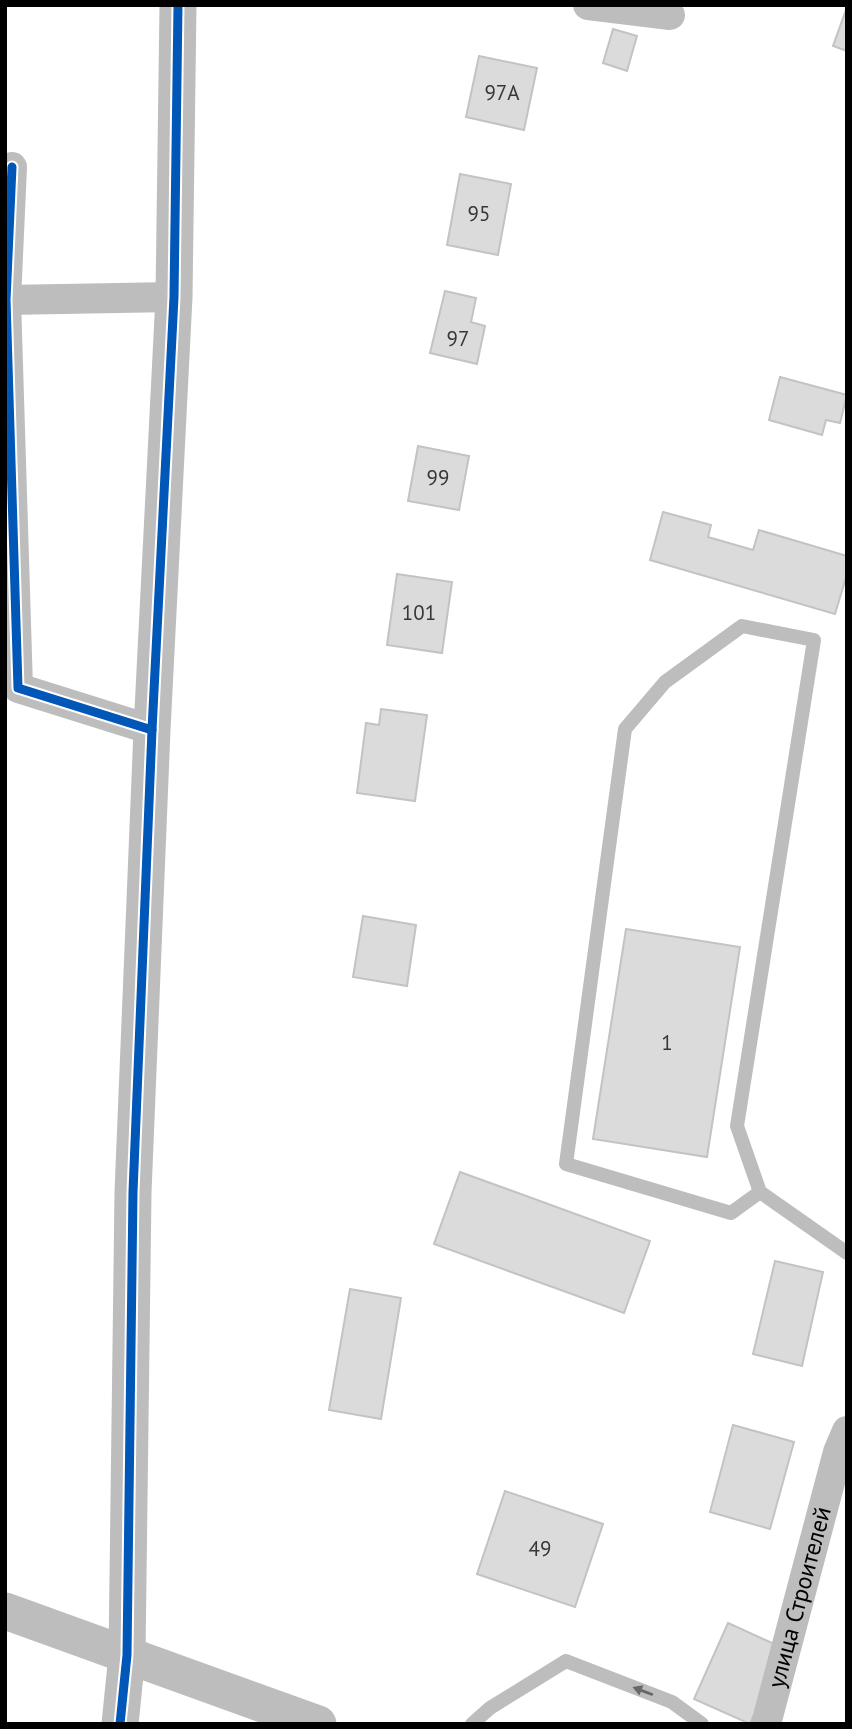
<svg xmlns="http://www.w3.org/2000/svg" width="852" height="1729" viewBox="0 0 852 1729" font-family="'PT Sans',sans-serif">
	<rect width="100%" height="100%" fill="#fff"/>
	<g fill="#dbdbdb" stroke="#c3c3c3" stroke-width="2">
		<polygon points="847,7 847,51 833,46"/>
		<polygon points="613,29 637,36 627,71 603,63"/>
		<polygon points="479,56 537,68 524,130 466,117"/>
		<polygon points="460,174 511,184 498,255 447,245"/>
		<polygon points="445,291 476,298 471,322 485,326 477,364 430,353"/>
		<polygon points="780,377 847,395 840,423 826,420 822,435 769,420"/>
		<polygon points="418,446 469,456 459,510 408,501"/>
		<polygon points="663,512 711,525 708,537 753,550 759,530 847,556 847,574 835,614 650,560"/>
		<polygon points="397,574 452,582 442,653 387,645"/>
		<polygon points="381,709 427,715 415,801 357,793 366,723 379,725"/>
		<polygon points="363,916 416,925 407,986 353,977"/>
		<polygon points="626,929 740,947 707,1157 593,1139"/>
		<polygon points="460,1172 650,1241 624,1313 434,1244"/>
		<polygon points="775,1261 823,1272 802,1366 753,1354"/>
		<polygon points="350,1289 401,1298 381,1419 329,1410"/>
		<polygon points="733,1425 794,1442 770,1529 710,1512"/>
		<polygon points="505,1491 603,1524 575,1607 477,1574"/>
		<polygon points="728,1623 783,1648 750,1724 694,1699"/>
	</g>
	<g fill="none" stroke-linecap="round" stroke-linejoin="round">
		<g stroke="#bdbdbd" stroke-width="14">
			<polyline points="760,1192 731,1213 566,1164 625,729 665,682 742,626 814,640 737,1126 760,1192 847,1253"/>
			<polyline points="472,1724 490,1708 566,1661 672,1702 702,1724"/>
		</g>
		<g stroke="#bdbdbd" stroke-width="30">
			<polyline points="588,5 670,15"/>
			<polyline points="12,167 6,300 18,688 152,730"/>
			<polyline points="6,300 174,297"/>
			<path id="s1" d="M766,1724L838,1452L847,1431"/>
		</g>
		<g stroke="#bdbdbd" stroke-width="37">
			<polyline points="5,1611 318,1724"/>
			<polyline points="120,1724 127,1655 133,1192 152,730 174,297 178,5"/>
		</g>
		<g stroke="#fff" stroke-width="13">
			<g id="cycleway">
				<polyline points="12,167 6,300 18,688 152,730"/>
				<polyline points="120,1724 127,1655 133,1192 152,730 174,297 178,5"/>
			</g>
		</g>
		<use href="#cycleway" stroke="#0057b8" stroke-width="9"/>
	</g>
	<defs><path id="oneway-solid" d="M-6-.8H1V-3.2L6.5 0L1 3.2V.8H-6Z" transform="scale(1.75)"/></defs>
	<use fill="#686868" href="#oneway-solid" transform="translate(643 1691) rotate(-159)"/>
	<g text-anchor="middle" stroke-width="5" stroke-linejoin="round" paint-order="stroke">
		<g font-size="21" fill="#373737">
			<text x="502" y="100">97А</text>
			<text x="479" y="221">95</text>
			<text x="458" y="346">97</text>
			<text x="438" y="485">99</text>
			<text x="419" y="620">101</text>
			<text x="667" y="1050">1</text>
			<text x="540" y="1556">49</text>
		</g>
		<g font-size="24" fill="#000" stroke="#fff">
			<text dy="8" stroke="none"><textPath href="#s1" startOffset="131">улица Строителей</textPath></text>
		</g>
	</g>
	<rect width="852" height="1729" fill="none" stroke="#000000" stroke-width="14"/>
</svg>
